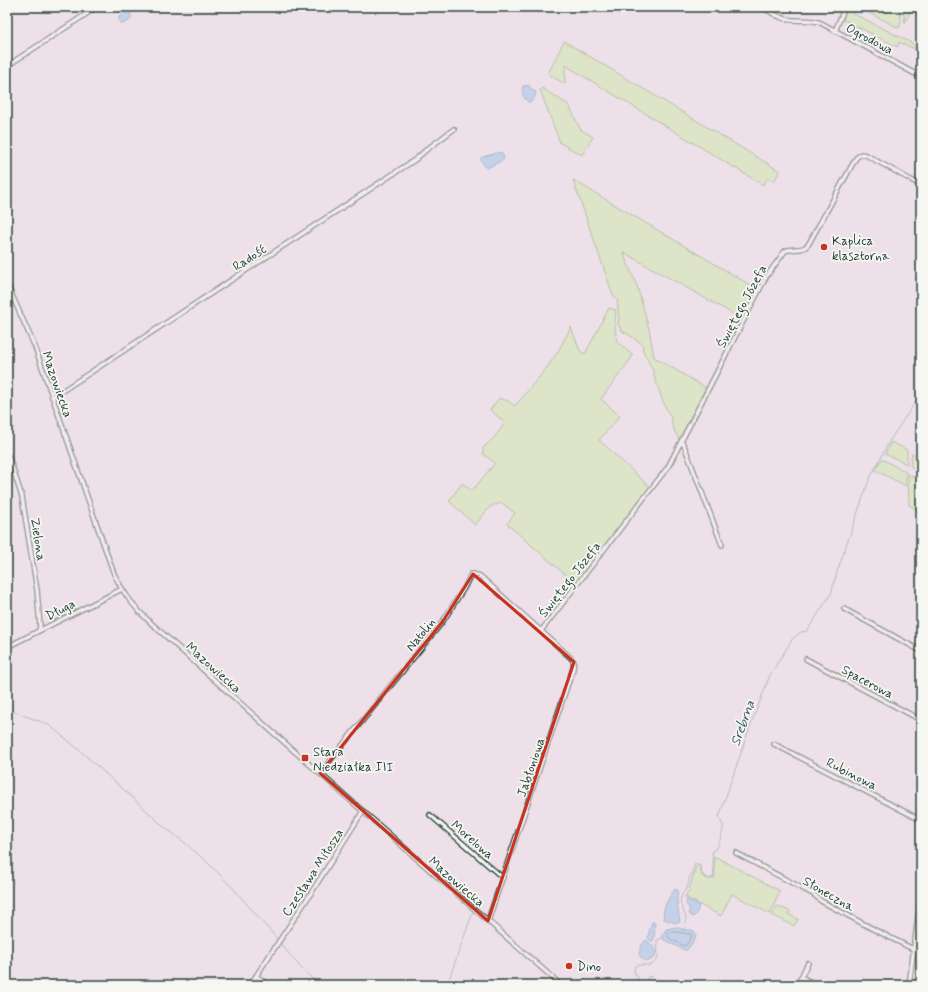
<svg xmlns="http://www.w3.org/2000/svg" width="928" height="992" viewBox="0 0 928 992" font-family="Mynerve,sans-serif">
	<rect width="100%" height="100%" fill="#eee0e8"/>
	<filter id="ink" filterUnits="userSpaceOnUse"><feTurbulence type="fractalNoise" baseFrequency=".025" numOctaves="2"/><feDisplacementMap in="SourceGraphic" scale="8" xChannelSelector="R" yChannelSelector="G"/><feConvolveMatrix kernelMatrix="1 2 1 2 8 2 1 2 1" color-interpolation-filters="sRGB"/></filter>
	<g filter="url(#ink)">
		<g fill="#c7e9a2" stroke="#73936b">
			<polygon points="857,7 900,7 901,22 899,28"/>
			<polygon points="903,7 912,7 905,23"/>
			<polygon points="846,10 912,43 917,50 899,42 898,47 842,19"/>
			<polygon points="564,41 780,171 774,181 768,178 763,185 565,65 565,84 548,74"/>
			<polygon points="542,88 569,105 580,129 593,137 582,155 560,143 540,90"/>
			<polygon points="573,180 757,289 742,319 623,252 637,286 649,329 654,357 706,388 679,440 672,425 672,420 663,402 654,376 654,373 643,351 642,344 631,336 622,331 618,324 619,318 617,299 613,295"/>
			<polygon points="609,308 616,310 615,328 617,341 633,356 601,399 620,416 599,440 650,487 576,584 507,524 515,513 502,503 491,506 475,525 449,501 462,483 472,491 495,463 483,454 483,448 494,438 505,423 490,410 499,398 508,401 515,406 545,370 557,353 571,327 580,351 585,354"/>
			<polygon points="891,442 907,450 907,464 885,454"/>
			<polygon points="912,453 921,457 921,472 910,466"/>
			<polygon points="882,459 906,472 906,486 875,470"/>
			<polygon points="908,474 921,480 921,512 909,505"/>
			<polygon points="714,856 780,891 770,914 732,894 721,916 685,897 687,893 690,890 690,887 695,869 698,864 700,867 702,876 708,879 715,878"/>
			<polygon points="777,906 790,911 788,914 798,919 794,926 772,915"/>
		</g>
		<g fill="#92bfec" stroke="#648ba2">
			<polygon points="127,12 130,13 132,18 129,21 122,24 119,20 119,17"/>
			<path d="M529,85L531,89L536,92L535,97L531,102H528C523,98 521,92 523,86Z"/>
			<polygon points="501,152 504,157 503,160 487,168 486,168 480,159 482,157"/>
			<path d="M675,889L678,890C678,892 677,895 677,897C677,905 679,914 680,922L675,923L664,919C661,909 669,897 675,889Z"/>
			<path d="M687,899L691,902L698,904L699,905C698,910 697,915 693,917L689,914V908L686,904V902Z"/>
			<polygon points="652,922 654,922 655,924 654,939 652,942 648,938 649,932"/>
			<polygon points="676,927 685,930 692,930 694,931 696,934 695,939 687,950 684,950 664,940 663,938 666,929"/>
			<path d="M646,940C652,944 657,950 655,957L649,961C645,961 642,959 639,955L641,946Z"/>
		</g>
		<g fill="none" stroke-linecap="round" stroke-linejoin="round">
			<path stroke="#4d717e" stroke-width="1" d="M670,932C678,931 683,934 691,934L692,936L687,944L684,946L669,938L668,936Z"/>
			<g stroke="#648ba2" stroke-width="1">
				<polyline points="7,704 10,710 49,725 77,748 133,798 163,826 184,842 209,864 233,888 278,940"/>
				<path d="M684,931C691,913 678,910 681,897C682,892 687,890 688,886C689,882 688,878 692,874V872L695,864H699C703,871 699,875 709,879L714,877L712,852L718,846C719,840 724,832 723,826C722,823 720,819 719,817L748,732L770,675L793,638L801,632L807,631L831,594L837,572L869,480L890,440L921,394"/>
				<polyline points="280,943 301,968 319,985"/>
				<polyline points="447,985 473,912"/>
				<path d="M652,985L653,982L652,976L648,977L644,984H640L637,976L634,973V971L635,966C641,963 648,967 653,964C654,963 658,958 658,958L657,940L661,939C661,935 662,932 666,931"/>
			</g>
			<g stroke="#1f3d34" stroke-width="6">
				<g id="minor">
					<path d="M763,7C770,12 778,17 786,19C798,22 810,18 821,23L921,77"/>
					<polyline points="835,31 845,7"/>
					<polyline points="7,66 97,7"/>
					<path d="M7,284L35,347L114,574C123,593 135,609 151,623L268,728L561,985"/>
					<polyline points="52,397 56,395 416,159 426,150 454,129"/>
					<polyline points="681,442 684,445 722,545"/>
					<polyline points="7,453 12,466 22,497 37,590 40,626 39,630"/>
					<polyline points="844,609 921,651"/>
					<path d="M541,631L668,467L766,277L785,251C793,247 801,252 808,245L856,158L861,154L866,155L911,180L921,185"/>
					<polyline points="7,647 122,589"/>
					<polyline points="806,659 921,720"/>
					<polyline points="774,744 921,820"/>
					<polyline points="320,773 443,621 464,588 471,574 473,574 480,576 571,658 574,662 573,669 500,885 488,921"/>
					<polyline points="430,815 503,878"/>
					<polyline points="736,853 813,894 821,901 875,930 913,949"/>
					<polyline points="914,941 921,945"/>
					<polyline points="256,976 268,985"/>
					<polyline points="801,977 817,985"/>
					<polyline points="250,985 311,893 363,811"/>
					<polyline points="797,985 808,963"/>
					<polyline points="909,985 921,894"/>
				</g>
			</g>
			<use href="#minor" stroke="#f6f6f2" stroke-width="3.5"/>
		</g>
	</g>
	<path d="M0 0H928V992H0ZM473,574L574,662L488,921L320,773L443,621Z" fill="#eee0e8" fill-opacity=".55" fill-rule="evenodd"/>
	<path fill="none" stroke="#c8321e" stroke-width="3" stroke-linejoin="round" d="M473,574L574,662L488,921L320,773L443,621Z"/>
	<g fill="#c8321e" stroke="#f6f6f2" stroke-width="1.5">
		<circle cx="824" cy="247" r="4"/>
		<rect x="301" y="754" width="8" height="8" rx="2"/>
		<circle cx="569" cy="966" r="4"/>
	</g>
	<g text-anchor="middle" stroke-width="3.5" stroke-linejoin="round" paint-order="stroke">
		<g font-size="13" fill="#1f3d34" stroke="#f6f6f2">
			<text transform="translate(870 38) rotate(28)" y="5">Ogrodowa</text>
			<text transform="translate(249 257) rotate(-33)" y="5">Radość</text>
			<text transform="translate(741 306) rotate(-62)" y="5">Świętego Józefa</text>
			<text transform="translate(58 384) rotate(71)" y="5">Mazowiecka</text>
			<text transform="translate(39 539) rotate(81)" y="5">Zielona</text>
			<text transform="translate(569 579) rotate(-52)" y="5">Świętego Józefa</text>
			<text transform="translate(60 609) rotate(-27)" y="5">Długa</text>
			<text transform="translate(420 634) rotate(-51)" y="5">Natolin</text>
			<text transform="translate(214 667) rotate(42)" y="5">Mazowiecka</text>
			<text transform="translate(868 681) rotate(28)" y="5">Spacerowa</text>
			<text transform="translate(530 767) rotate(-71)" y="5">Jabłoniowa</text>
			<text transform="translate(852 773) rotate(27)" y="5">Rubinowa</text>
			<text transform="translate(473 839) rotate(41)" y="5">Morelowa</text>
			<text transform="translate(312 872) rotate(-57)" y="5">Czesława Miłosza</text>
			<text transform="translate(457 881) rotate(41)" y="5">Mazowiecka</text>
			<text transform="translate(829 893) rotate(30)" y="5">Słoneczna</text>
		</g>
		<g font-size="13" fill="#1f3d34" stroke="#f6f6f2" text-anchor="start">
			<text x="832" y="245">Kaplica<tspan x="832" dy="15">klasztorna</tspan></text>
			<text x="313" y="756">Stara<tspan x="313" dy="15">Niedziałka III</tspan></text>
			<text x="577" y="971">Dino</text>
		</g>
		<g font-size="14" font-style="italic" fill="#3c5e62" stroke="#f6f6f2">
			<text transform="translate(742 723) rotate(-70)" y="5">Srebrna</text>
		</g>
	</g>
	<rect width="928" height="992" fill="none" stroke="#f6f6f2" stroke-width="24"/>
	<rect x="12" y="12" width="904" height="968" fill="none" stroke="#1f3d34" stroke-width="1.5" filter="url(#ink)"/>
</svg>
